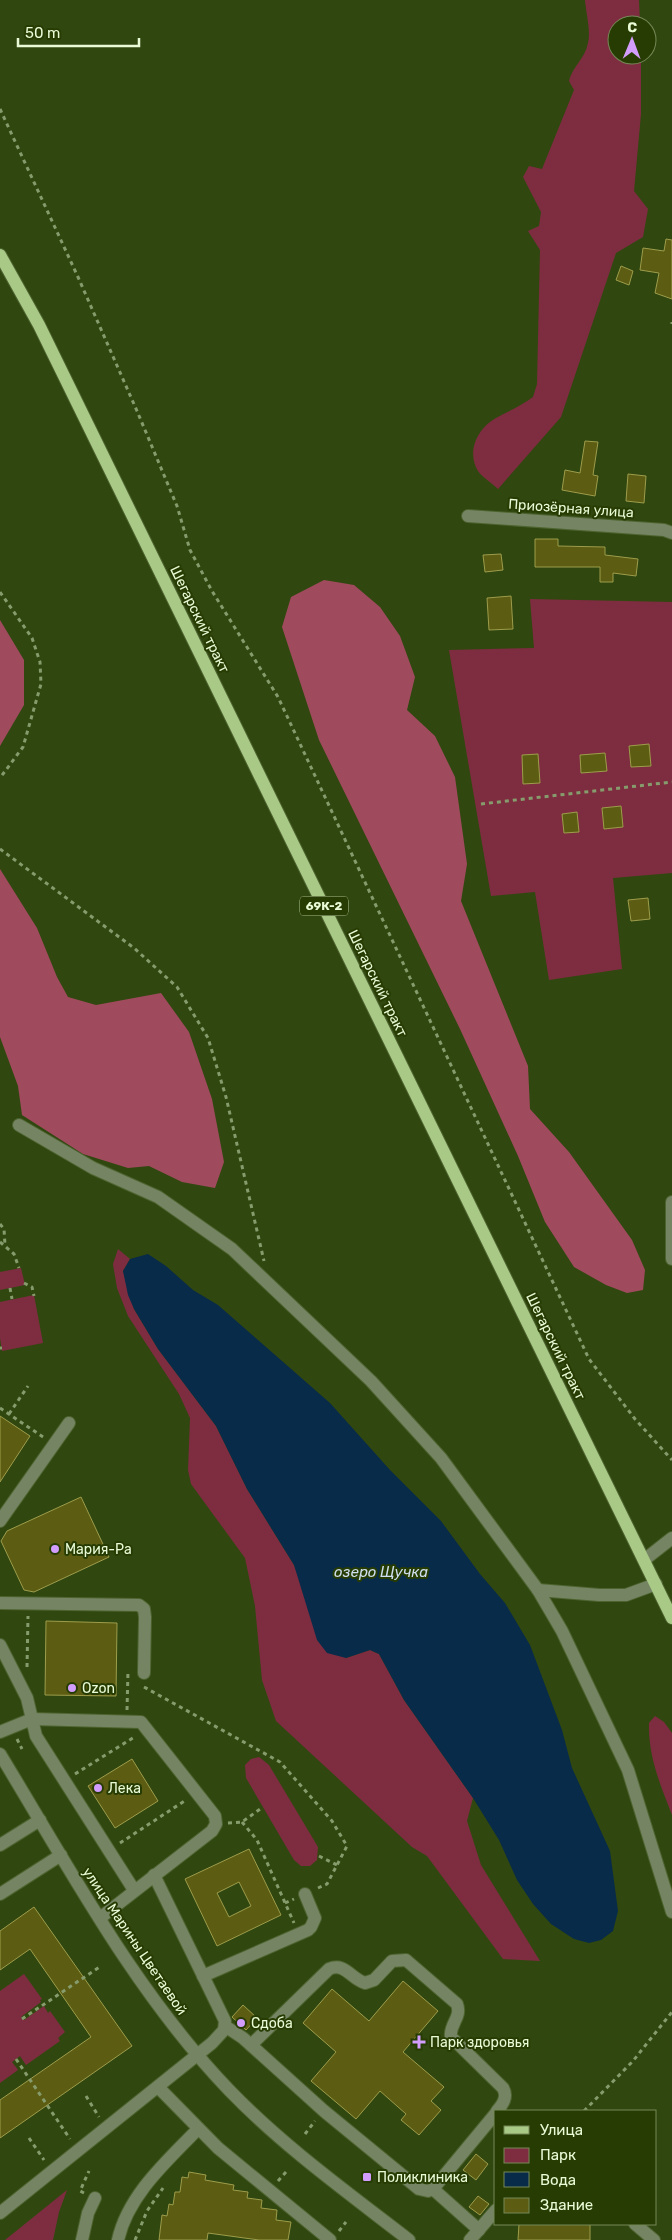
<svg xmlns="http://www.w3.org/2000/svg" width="672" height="2240" viewBox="0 0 672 2240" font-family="Rubik,sans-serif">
	<rect width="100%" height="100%" fill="#314710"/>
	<g fill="#7e2d40">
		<path d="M585,0H639L640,25H617V55H641V114L634,191L648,209L643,237L616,253L561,417L498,489C492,483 482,477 478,471C466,451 478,428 496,418C509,411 521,406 533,397L537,384L540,250L528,231L539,226L541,212L523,177L529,166L542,169L574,90L569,81C572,67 585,59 588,43C591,31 586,13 585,0Z"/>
		<polygon points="530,599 672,602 672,873 613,878 622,969 549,980 535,892 491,896 449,650 534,648"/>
		<polygon points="118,1249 130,1259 123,1271 134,1309 158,1349 216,1426 247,1489 294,1565 305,1595 346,1658 370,1650 379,1654 404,1700 473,1798 467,1821 481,1865 540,1961 503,1959 427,1856 412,1847 276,1721 262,1680 255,1606 245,1558 191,1484 188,1470 190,1418 179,1394 128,1316 117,1288 113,1264"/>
		<polygon points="21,1268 25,1285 0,1290 0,1272"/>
		<polygon points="34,1295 43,1343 2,1351 0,1338 0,1302"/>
		<path d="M655,1716L664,1722L672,1733V1815C660,1784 648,1756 649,1723Z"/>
		<polygon points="259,1757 269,1765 318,1847 317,1860 310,1866 301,1866 294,1860 246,1778 245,1765 251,1759"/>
		<polygon points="24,1974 42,1999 40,2000 41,2002 21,2017 24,2020 44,2006 48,2013 50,2011 65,2032 58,2038 60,2041 26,2065 20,2056 12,2062 18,2070 0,2083 0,1991"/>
		<polygon points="67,2190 59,2212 53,2240 5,2240"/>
	</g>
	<g fill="#a04b5d">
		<polygon points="324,580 354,585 380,607 400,636 415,677 407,710 435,736 455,777 467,864 461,901 528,1066 530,1109 569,1152 632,1240 645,1270 643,1290 627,1293 606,1285 574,1267 545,1222 518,1156 460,1029 319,740 282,627 291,597"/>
		<polygon points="0,620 24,660 24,705 0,746"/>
		<polygon points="0,869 37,928 57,977 68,997 96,1005 161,993 189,1032 212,1099 224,1162 215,1188 182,1182 149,1166 128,1168 83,1154 22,1115 18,1086 0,1037"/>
	</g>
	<polygon fill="#082b49" points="148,1254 166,1266 193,1290 218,1305 330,1403 390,1470 441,1521 480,1574 505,1603 530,1645 562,1730 572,1768 610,1851 618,1911 613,1931 601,1940 589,1943 574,1939 551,1924 533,1904 517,1880 499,1840 473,1798 404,1700 379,1654 370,1650 346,1658 327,1653 317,1640 294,1565 247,1489 216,1426 158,1349 134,1309 128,1295 123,1271 130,1259"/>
	<g fill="#5c5c13" stroke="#9d9d4b" fill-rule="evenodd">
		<polygon points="666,239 672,240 672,299 655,293 659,273 640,270 643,248 664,251"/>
		<polygon points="621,266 633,271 629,285 616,280"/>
		<polygon points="585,441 598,442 593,475 598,476 595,496 562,490 565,470 580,473"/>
		<polygon points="628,474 646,476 644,503 626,501"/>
		<polygon points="535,539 558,539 558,546 605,547 605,555 638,559 636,576 613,573 613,582 600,582 600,567 535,567"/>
		<polygon points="501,554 503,570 485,572 483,555"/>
		<polygon points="511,596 513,629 489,630 487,598"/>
		<polygon points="649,744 651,766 631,767 629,746"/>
		<polygon points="605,753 607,771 581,773 580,755"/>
		<polygon points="538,754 540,783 523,784 522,755"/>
		<polygon points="621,806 623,827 604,829 602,808"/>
		<polygon points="577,812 579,832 564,833 562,814"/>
		<polygon points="648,898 650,919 631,921 628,900"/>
		<polygon points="0,1416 30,1436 0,1482"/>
		<polygon points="81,1497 109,1557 34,1592 24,1590 1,1541 7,1531"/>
		<polygon points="46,1621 117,1623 116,1696 45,1695"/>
		<polygon points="132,1759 158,1801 115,1828 88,1786"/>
		<path d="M249,1849L281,1915L217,1946L185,1879ZM239,1882L251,1906L229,1917L217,1893Z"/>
		<polygon points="34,1907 132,2046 0,2138 0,2100 91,2037 30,1949 0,1970 0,1931"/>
		<polygon points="403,1981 438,2011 403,2052 444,2087 431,2101 441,2110 419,2135 401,2120 406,2114 380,2091 356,2119 311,2081 336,2052 303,2023 332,1989 369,2021"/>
		<polygon points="243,2005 257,2018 246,2030 232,2017"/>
		<polygon points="476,2154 488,2164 476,2180 463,2170"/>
		<polygon points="189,2172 206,2175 205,2180 234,2185 233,2190 248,2192 247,2198 262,2200 261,2208 277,2210 276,2220 291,2222 288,2240 259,2240 208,2233 207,2240 159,2240 162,2215 167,2216 169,2204 173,2205 175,2192 180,2192 182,2177 188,2178"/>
		<polygon points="478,2196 489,2204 480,2215 469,2207"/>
		<polygon points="519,2224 590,2224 590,2240 518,2240"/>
	</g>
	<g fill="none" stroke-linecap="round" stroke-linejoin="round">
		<g stroke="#4e6430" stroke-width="14">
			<g id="minor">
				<polyline points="468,516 664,530 672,533"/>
				<polyline points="19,1125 93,1168 158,1197 232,1249 371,1381 441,1458 538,1590 562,1631 628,1770 672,1912"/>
				<polyline points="672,1202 672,1259"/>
				<polyline points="0,1521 69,1423"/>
				<polyline points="644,1560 672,1538"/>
				<polyline points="538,1590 599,1595 626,1595 656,1584"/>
				<polyline points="0,1603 139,1605 144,1609 145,1617 144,1673"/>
				<polyline points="0,1645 27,1698 36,1736 134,1890"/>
				<polyline points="0,1732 32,1719 141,1722 215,1816 216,1824 212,1831 100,1918"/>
				<path d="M0,1754C70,1869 135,1992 229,2090C283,2146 347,2192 409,2240"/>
				<polyline points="0,1845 40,1820"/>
				<polyline points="0,1894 61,1855"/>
				<polyline points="203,1976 308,1930 311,1927 315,1918 305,1894"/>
				<polyline points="225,2026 243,2038 324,2111 419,2189 428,2191 433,2189"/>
				<path d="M251,2045L329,1969C345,1962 351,1979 365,1983L374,1980L392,1961L406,1960L457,2004C462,2018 449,2024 451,2037L503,2088C508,2097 503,2104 497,2111"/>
				<polyline points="158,2087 218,2148 330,2240"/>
				<polyline points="0,2213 212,2043 224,2030 225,2021 154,1875"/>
				<polyline points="635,2224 654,2240"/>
				<polyline points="479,2230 433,2189 496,2113"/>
				<polyline points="82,2240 88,2213 95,2198"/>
				<path d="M118,2240C128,2195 167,2161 198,2129"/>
				<polyline points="470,2240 496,2210"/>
			</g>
		</g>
		<g stroke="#4e6430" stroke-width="14">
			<polyline id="major" points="0,255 39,325 672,1618"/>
		</g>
		<g stroke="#879c6d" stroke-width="3" stroke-dasharray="4 4" stroke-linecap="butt">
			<polyline points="0,109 78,277 137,411 177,506 190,550 212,591 278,697 589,1359 635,1419 672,1460"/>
			<polyline points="672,324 672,322"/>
			<polyline points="0,592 32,638 40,662 41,684 23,747 0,778"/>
			<polyline points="481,804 672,782"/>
			<polyline points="0,849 134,948 177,987 208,1038 226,1097 264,1261"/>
			<polyline points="0,1224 4,1229 5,1245"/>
			<polyline points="0,1242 14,1254 19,1268"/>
			<polyline points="24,1283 32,1287 34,1296"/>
			<polyline points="10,1288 12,1299"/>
			<polyline points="0,1348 2,1348"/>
			<polyline points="0,1408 43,1437"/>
			<polyline points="9,1414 28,1386"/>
			<polyline points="27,1667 28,1616"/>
			<polyline points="144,1687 280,1762 332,1821 347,1846 327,1884 318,1888"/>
			<polyline points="127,1710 128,1671"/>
			<polyline points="17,1739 22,1749"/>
			<polyline points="75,1774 136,1736"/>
			<polyline points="242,1822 257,1840 294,1923"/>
			<polyline points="228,1823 242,1822 263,1807"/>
			<polyline points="120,1843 186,1800"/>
			<polyline points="319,1856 337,1865"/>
			<polyline points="285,1903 294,1899"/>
			<polyline points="22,2019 101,1966"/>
			<polyline points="16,2059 70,2139"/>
			<polyline points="86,2096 99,2117"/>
			<polyline points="584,2111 633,2061 672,2012"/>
			<polyline points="305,2134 315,2121"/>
			<polyline points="29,2138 44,2160"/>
			<polyline points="278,2181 286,2172"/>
			<polyline points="84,2193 80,2191 89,2171"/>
			<polyline points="339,2231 346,2222"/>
			<polyline points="135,2240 147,2211 163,2188"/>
		</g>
		<use href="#minor" stroke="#758564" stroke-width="12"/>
		<use href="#major" stroke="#a9c986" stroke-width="12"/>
	</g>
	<g fill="#d29dfd" stroke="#273c03" stroke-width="2">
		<circle cx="55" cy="1549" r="5"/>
		<circle cx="72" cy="1688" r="5"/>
		<circle cx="98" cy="1788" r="5"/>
		<circle cx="241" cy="2023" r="5"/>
		<path d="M416.5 2034.5h5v5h5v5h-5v5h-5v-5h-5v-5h5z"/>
		<rect x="362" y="2172" width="10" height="10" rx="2.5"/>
	</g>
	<g text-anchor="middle" stroke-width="4" stroke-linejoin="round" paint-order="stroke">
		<rect fill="#273c03" stroke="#afc297" stroke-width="1" x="300" y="896.5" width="48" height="19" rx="4"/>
		<g font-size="12" font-weight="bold" fill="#e9fbd6">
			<text x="324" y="910">69К-2</text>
		</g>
		<g font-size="14" fill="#e9fbd6" stroke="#273c03">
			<text transform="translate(571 508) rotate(4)" y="5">Приозёрная улица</text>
			<text transform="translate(200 619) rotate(64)" y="5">Шегарский тракт</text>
			<text transform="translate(378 983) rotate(64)" y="5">Шегарский тракт</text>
			<text transform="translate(556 1346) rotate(64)" y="5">Шегарский тракт</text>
			<text transform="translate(135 1941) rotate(56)" y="5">улица Марины Цветаевой</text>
		</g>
		<g font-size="14" fill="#e9fbd6" stroke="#273c03" text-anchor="start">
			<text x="65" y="1554">Мария-Ра</text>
			<text x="82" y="1693">Ozon</text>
			<text x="108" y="1793">Лека</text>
			<text x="251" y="2028">Сдоба</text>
			<text x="430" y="2047">Парк здоровья</text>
			<text x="377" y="2182">Поликлиника</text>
		</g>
		<g font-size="15" font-style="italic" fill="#cedeef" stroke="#273c03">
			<text x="381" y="1577">озеро Щучка</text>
		</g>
	</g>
	<rect x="494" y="2110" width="162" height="115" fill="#273c03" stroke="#758857"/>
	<rect x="504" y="2126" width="25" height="8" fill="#a9c986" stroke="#758857"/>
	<text x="540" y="2135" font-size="15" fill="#e9fbd6">Улица</text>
	<rect x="504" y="2148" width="25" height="15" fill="#7e2d40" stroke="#758857"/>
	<text x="540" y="2160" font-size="15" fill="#e9fbd6">Парк</text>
	<rect x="504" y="2172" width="25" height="15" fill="#082b49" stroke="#758857"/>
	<text x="540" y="2185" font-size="15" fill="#e9fbd6">Вода</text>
	<rect x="504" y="2198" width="25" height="15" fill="#5c5c13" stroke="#758857"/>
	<text x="540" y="2210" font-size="15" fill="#e9fbd6">Здание</text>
	<g transform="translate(632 40) rotate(1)"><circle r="24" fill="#273c03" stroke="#758857"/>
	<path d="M0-4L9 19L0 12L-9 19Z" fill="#d29dfd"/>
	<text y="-8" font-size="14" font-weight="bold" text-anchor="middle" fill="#e9fbd6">С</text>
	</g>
	<path d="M18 38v8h121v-8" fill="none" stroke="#e9fbd6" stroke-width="2.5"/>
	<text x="25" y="38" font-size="15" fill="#e9fbd6" stroke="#273c03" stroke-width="4" paint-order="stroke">50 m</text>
</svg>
